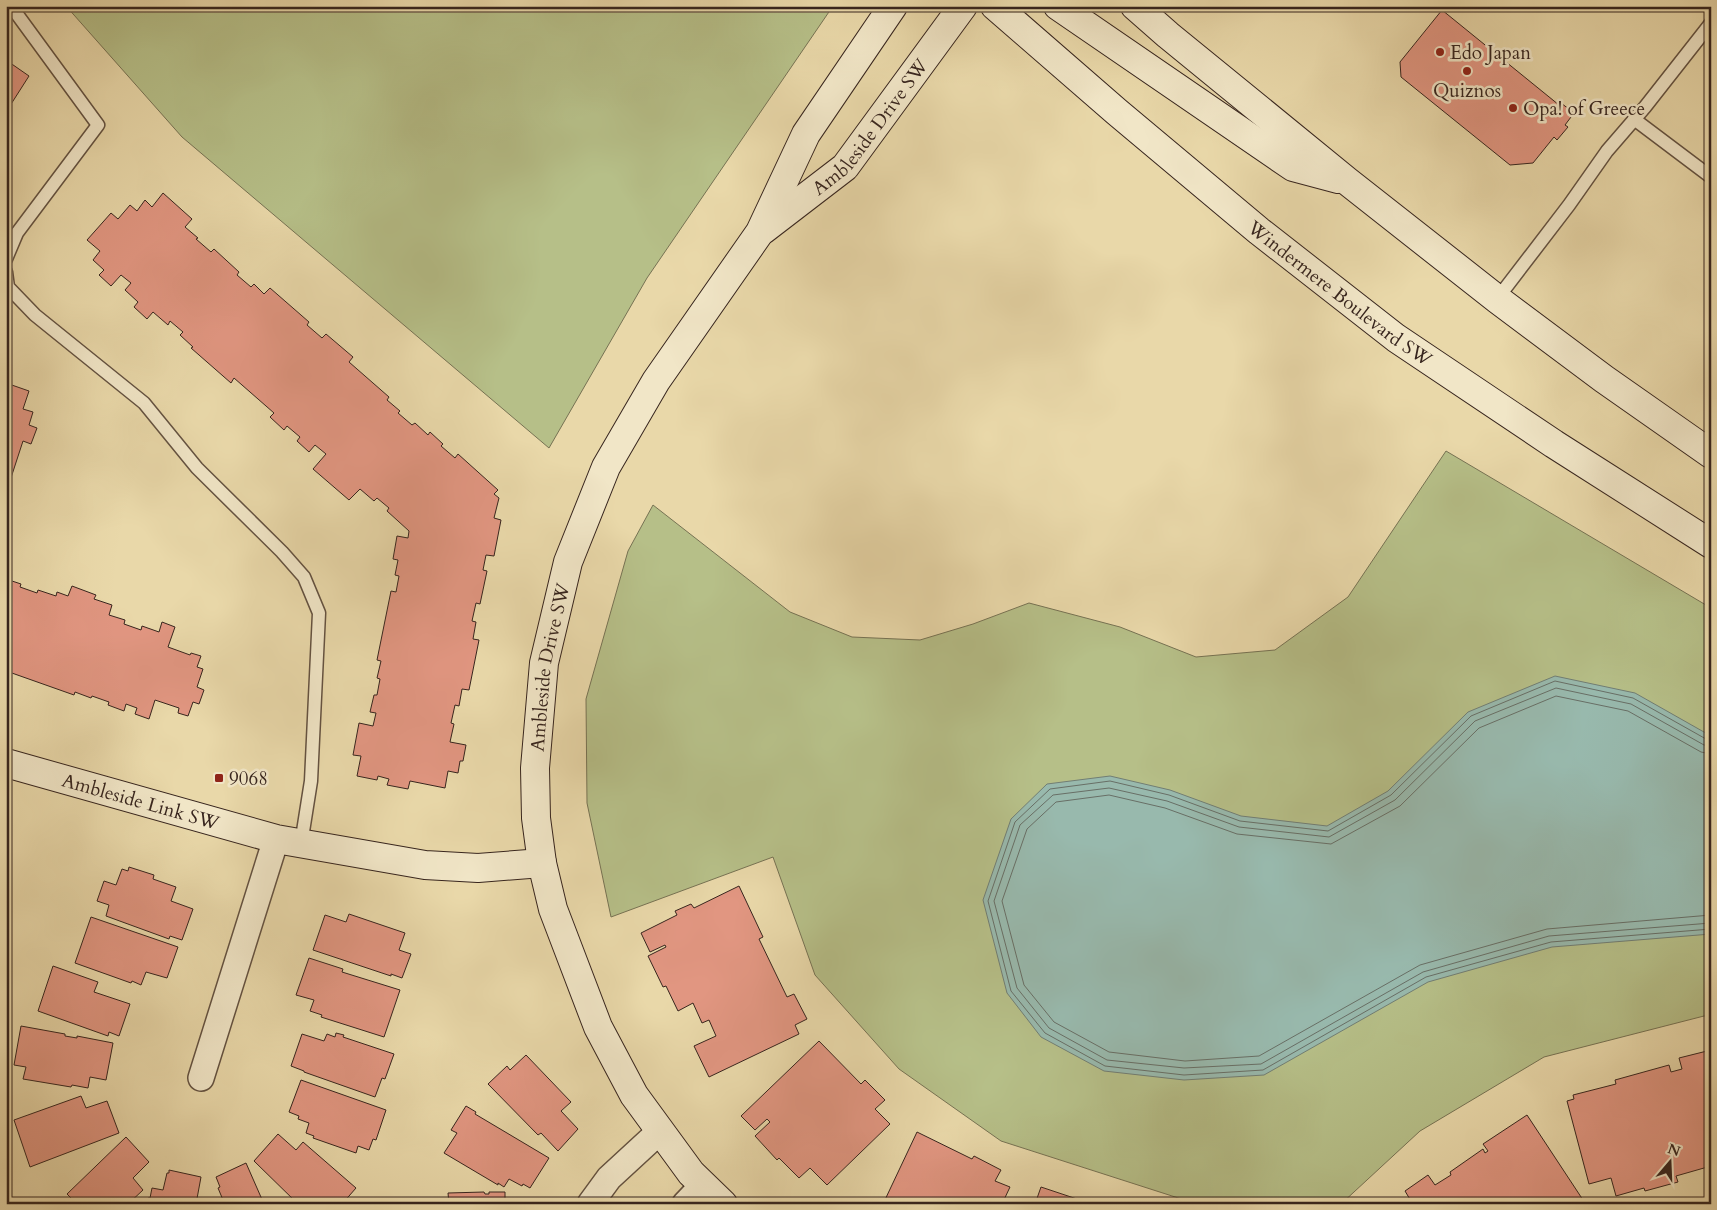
<svg xmlns="http://www.w3.org/2000/svg" width="1717" height="1210" viewBox="0 0 1717 1210" font-family="Cardo,serif">
	<rect width="100%" height="100%" fill="#e9d8a9"/>
	<filter id="stains"><feTurbulence type="fractalNoise" baseFrequency=".004" numOctaves="4"/><feColorMatrix values="0 0 0 0 .2 0 0 0 0 .09 0 0 0 0 .02 0 0 0 .5 -.17"/></filter>
	<radialGradient id="worn" r=".72"><stop offset=".6" stop-color="#630" stop-opacity="0"/><stop offset="1" stop-color="#630" stop-opacity=".3"/></radialGradient>
	<g fill="#b6bf88" stroke="#767253">
		<polygon points="66,6 833,6 647,278 549,448 182,137"/>
		<polygon points="1446,451 1711,608 1711,1016 1704,1016 1544,1057 1420,1131 1341,1204 1197,1204 1001,1141 899,1069 815,975 773,857 611,917 587,803 586,699 628,551 653,505 790,612 852,637 920,640 973,624 1029,603 1120,627 1196,657 1275,650 1348,597"/>
	</g>
	<polygon fill="#98b9ad" stroke="#717e74" points="1555,676 1635,693 1711,736 1711,934 1552,947 1428,982 1264,1075 1184,1080 1104,1071 1041,1037 1007,993 983,900 1011,819 1047,784 1110,776 1170,790 1241,816 1327,826 1388,791 1468,712"/>
	<g fill="none" stroke-linecap="round" stroke-linejoin="round">
		<g stroke="#686f66" stroke-width="1">
			<polyline points="1711,740 1706,739 1633,698 1555,681 1471,716 1391,795 1328,831 1240,821 1169,795 1110,781 1050,789 1015,822 988,901 1011,991 1045,1033 1105,1066 1184,1075 1263,1070 1426,977 1551,942 1711,929"/>
			<polyline points="1711,746 1704,745 1631,704 1556,688 1475,721 1395,800 1329,837 1239,827 1167,801 1109,788 1053,795 1020,825 994,901 1017,988 1049,1028 1107,1060 1184,1068 1261,1064 1423,972 1549,936 1711,923"/>
			<polyline points="1711,754 1701,752 1628,711 1556,696 1479,728 1400,806 1331,844 1237,834 1165,808 1109,795 1056,802 1027,829 1002,901 1024,985 1054,1022 1109,1052 1185,1061 1259,1056 1420,965 1547,929 1711,915"/>
		</g>
	</g>
	<g fill="#e19681" stroke="#37251e">
		<polygon points="1442,10 1559,105 1561,103 1574,113 1565,125 1568,127 1557,140 1554,137 1533,163 1510,165 1401,77 1400,62"/>
		<polygon points="6,60 29,76 6,112"/>
		<polygon points="163,193 192,219 185,227 198,238 196,239 211,252 214,249 239,272 237,275 251,287 254,284 264,294 270,288 309,322 307,325 322,338 326,334 353,357 349,362 389,397 387,400 400,411 398,413 412,425 415,423 428,435 430,432 443,444 441,446 455,458 458,454 498,490 494,494 499,498 494,518 501,520 494,556 486,555 483,570 487,571 480,604 476,603 472,621 476,622 473,639 479,640 469,690 462,689 459,706 455,705 451,723 454,724 450,742 466,745 463,761 460,761 458,773 448,771 445,788 410,781 408,789 387,785 389,779 378,776 377,780 357,776 361,756 353,755 359,723 373,726 376,713 370,712 374,695 377,695 380,679 377,678 381,661 377,660 391,591 396,592 399,576 395,575 398,560 393,559 397,536 408,538 409,531 387,511 389,508 377,498 374,501 360,489 349,500 313,469 326,454 315,445 309,452 297,441 300,437 287,426 284,430 270,417 274,413 234,378 231,383 191,348 193,347 180,335 183,332 170,321 168,325 153,312 147,319 134,307 138,302 125,290 131,283 121,275 111,286 99,275 104,270 93,260 100,251 87,240 111,213 118,219 130,205 137,211 145,200 152,207"/>
		<polygon points="6,383 29,391 23,409 33,412 29,425 37,428 31,444 23,441 7,490"/>
		<polygon points="6,579 21,584 20,587 37,593 38,590 56,596 57,592 68,596 72,586 96,595 94,599 112,605 109,615 125,620 124,624 141,630 142,626 159,632 162,622 175,627 168,647 190,655 191,653 201,656 197,667 203,669 197,687 204,690 199,704 193,702 188,716 178,713 179,708 155,700 149,719 135,714 137,708 126,704 124,711 108,705 109,702 92,696 91,698 75,692 74,695 9,672 10,669 6,668"/>
		<polygon points="129,867 154,875 153,879 176,887 171,901 193,909 182,940 170,936 169,939 106,916 109,905 97,901 104,881 116,885 122,869 128,871"/>
		<polygon points="739,886 763,937 759,939 787,997 794,994 807,1019 795,1025 799,1034 709,1077 694,1046 716,1036 709,1020 702,1023 693,1003 678,1011 666,986 663,987 648,956 666,947 665,945 650,952 641,933 677,915 675,911 691,904 694,908"/>
		<polygon points="349,914 405,933 399,950 411,954 402,978 391,974 391,976 313,950 325,915 346,922"/>
		<polygon points="91,917 178,947 167,978 146,972 141,985 132,981 131,983 75,963"/>
		<polygon points="309,958 343,969 342,972 400,990 384,1037 321,1017 322,1015 310,1011 314,1000 296,995"/>
		<polygon points="53,966 98,982 94,992 130,1004 119,1036 109,1032 108,1036 38,1011"/>
		<polygon points="21,1026 65,1034 65,1036 77,1038 77,1036 113,1043 106,1080 90,1077 88,1088 72,1085 71,1087 23,1079 26,1067 14,1065"/>
		<polygon points="336,1033 344,1035 343,1037 394,1054 385,1079 382,1078 375,1097 304,1072 304,1071 291,1066 302,1034 324,1041 327,1034 335,1037"/>
		<polygon points="819,1041 861,1084 865,1080 885,1100 875,1109 890,1124 827,1185 810,1168 799,1178 779,1158 777,1160 755,1136 770,1122 767,1119 755,1130 741,1116"/>
		<polygon points="1707,1051 1711,1064 1711,1166 1676,1176 1678,1182 1645,1191 1644,1188 1616,1196 1611,1178 1589,1184 1567,1101 1574,1099 1573,1095 1616,1084 1615,1080 1669,1065 1671,1072 1682,1069 1679,1058"/>
		<polygon points="526,1055 571,1102 561,1111 578,1129 558,1151 541,1133 538,1135 488,1084 507,1066 510,1070"/>
		<polygon points="301,1080 386,1110 376,1140 373,1139 369,1150 358,1146 356,1153 313,1138 314,1136 306,1133 309,1123 298,1119 299,1116 289,1112"/>
		<polygon points="81,1096 86,1108 107,1101 119,1133 30,1167 14,1120"/>
		<polygon points="466,1106 476,1112 475,1114 549,1158 530,1188 523,1184 522,1186 509,1179 504,1187 498,1183 498,1185 444,1153 457,1133 451,1130"/>
		<polygon points="1527,1115 1585,1203 1407,1204 1411,1201 1405,1191 1428,1175 1435,1185 1451,1175 1450,1172 1483,1149 1485,1153 1488,1151 1483,1144"/>
		<polygon points="917,1132 972,1159 974,1156 1001,1170 995,1181 1010,1187 1002,1204 883,1204"/>
		<polygon points="278,1134 296,1150 303,1142 356,1188 342,1204 298,1204 254,1161"/>
		<polygon points="126,1137 149,1162 133,1178 143,1190 128,1204 71,1204 74,1201 67,1194"/>
		<polygon points="246,1163 264,1204 216,1204 223,1200 218,1188 220,1187 216,1177"/>
		<polygon points="169,1170 201,1177 196,1204 147,1204 148,1198 150,1198 152,1188 163,1190 167,1173 169,1173"/>
		<polygon points="1041,1187 1092,1204 1035,1204"/>
		<polygon points="484,1192 485,1194 489,1194 489,1192 505,1192 505,1204 449,1204 448,1193"/>
	</g>
	<g fill="none" stroke-linecap="round" stroke-linejoin="round">
		<g stroke="#645241" stroke-width="15">
			<g id="lane">
				<polyline points="1634,119 1711,177"/>
				<polyline points="6,259 17,233 98,125 11,6"/>
				<polyline points="6,272 8,287 35,315 144,403 197,468 282,552 304,577 319,613 311,781 301,844"/>
				<polyline points="1497,299 1569,205 1607,151 1645,107 1711,23"/>
			</g>
		</g>
		<g stroke="#645241" stroke-width="28">
			<g id="street">
				<polyline points="201,1078 276,839"/>
				<polyline points="590,1204 609,1178 660,1131"/>
				<polyline points="685,1204 703,1185"/>
			</g>
		</g>
		<g stroke="#37251e" stroke-width="30">
			<g id="secondary">
				<path id="s1" d="M995,6L1117,112L1259,231L1396,338L1554,444L1711,544"/>
				<polyline points="1058,6 1293,167 1338,179"/>
				<polyline points="1135,6 1168,35 1347,181 1497,299 1604,379 1711,454"/>
				<path id="s2" d="M763,230L845,167L963,6"/>
				<path id="s3" d="M6,763L276,839L425,865L478,868L542,863"/>
				<path id="s4" d="M723,1204L691,1173L634,1095L598,1027L553,909L542,863L536,818L535,768L544,663L568,562L606,467L656,381L760,232L806,134L893,6"/>
			</g>
		</g>
		<use href="#lane" stroke="#f1e6c7" stroke-width="12"/>
		<use href="#street" stroke="#f1e6c7" stroke-width="25"/>
		<use href="#secondary" stroke="#f1e6c7" stroke-width="28"/>
	</g>
	<g fill="#8f2418" stroke="#f1e6c7" stroke-width="2">
		<circle cx="1440" cy="52" r="5"/>
		<circle cx="1467" cy="71" r="5"/>
		<circle cx="1513" cy="108" r="5"/>
		<rect x="214" y="773" width="10" height="10" rx="2.5"/>
	</g>
	<g text-anchor="middle" stroke-width="5" stroke-linejoin="round" paint-order="stroke">
		<g font-size="19" fill="#37251e" stroke="#f1e6c7" text-anchor="start">
			<text x="1450" y="59">Edo Japan</text>
			<text x="1467" y="97" text-anchor="middle">Quiznos</text>
			<text x="1523" y="115">Opa! of Greece</text>
			<text x="229" y="785">9068</text>
		</g>
		<g font-size="19" fill="#37251e" stroke="#f1e6c7">
			<text dy="7" stroke="none"><textPath href="#s2" startOffset="150">Ambleside Drive SW</textPath></text>
			<text dy="7" stroke="none"><textPath href="#s1" startOffset="449">Windermere Boulevard SW</textPath></text>
			<text dy="7" stroke="none"><textPath href="#s4" startOffset="589">Ambleside Drive SW</textPath></text>
			<text dy="7" stroke="none"><textPath href="#s3" startOffset="140">Ambleside Link SW</textPath></text>
		</g>
	</g>
	<rect width="1717" height="1210" fill="none" stroke="#e9d8a9" stroke-width="25"/>
	<rect x="8" y="8" width="1702" height="1195" fill="none" stroke="#37251e" stroke-width="2.5"/>
	<rect x="12" y="12" width="1692" height="1185" fill="none" stroke="#37251e"/>
	<g transform="translate(1670 1162) rotate(19)" stroke="#f1e6c7" stroke-width="4" paint-order="stroke">
	<path d="M0-4L9 19L0 12L-9 19Z" fill="#37251e"/>
	<text y="-8" font-size="14" font-weight="bold" text-anchor="middle" fill="#37251e">N</text>
	</g>
	<rect width="100%" height="100%" filter="url(#stains)"/>
	<rect width="100%" height="100%" fill="url(#worn)"/>
</svg>
